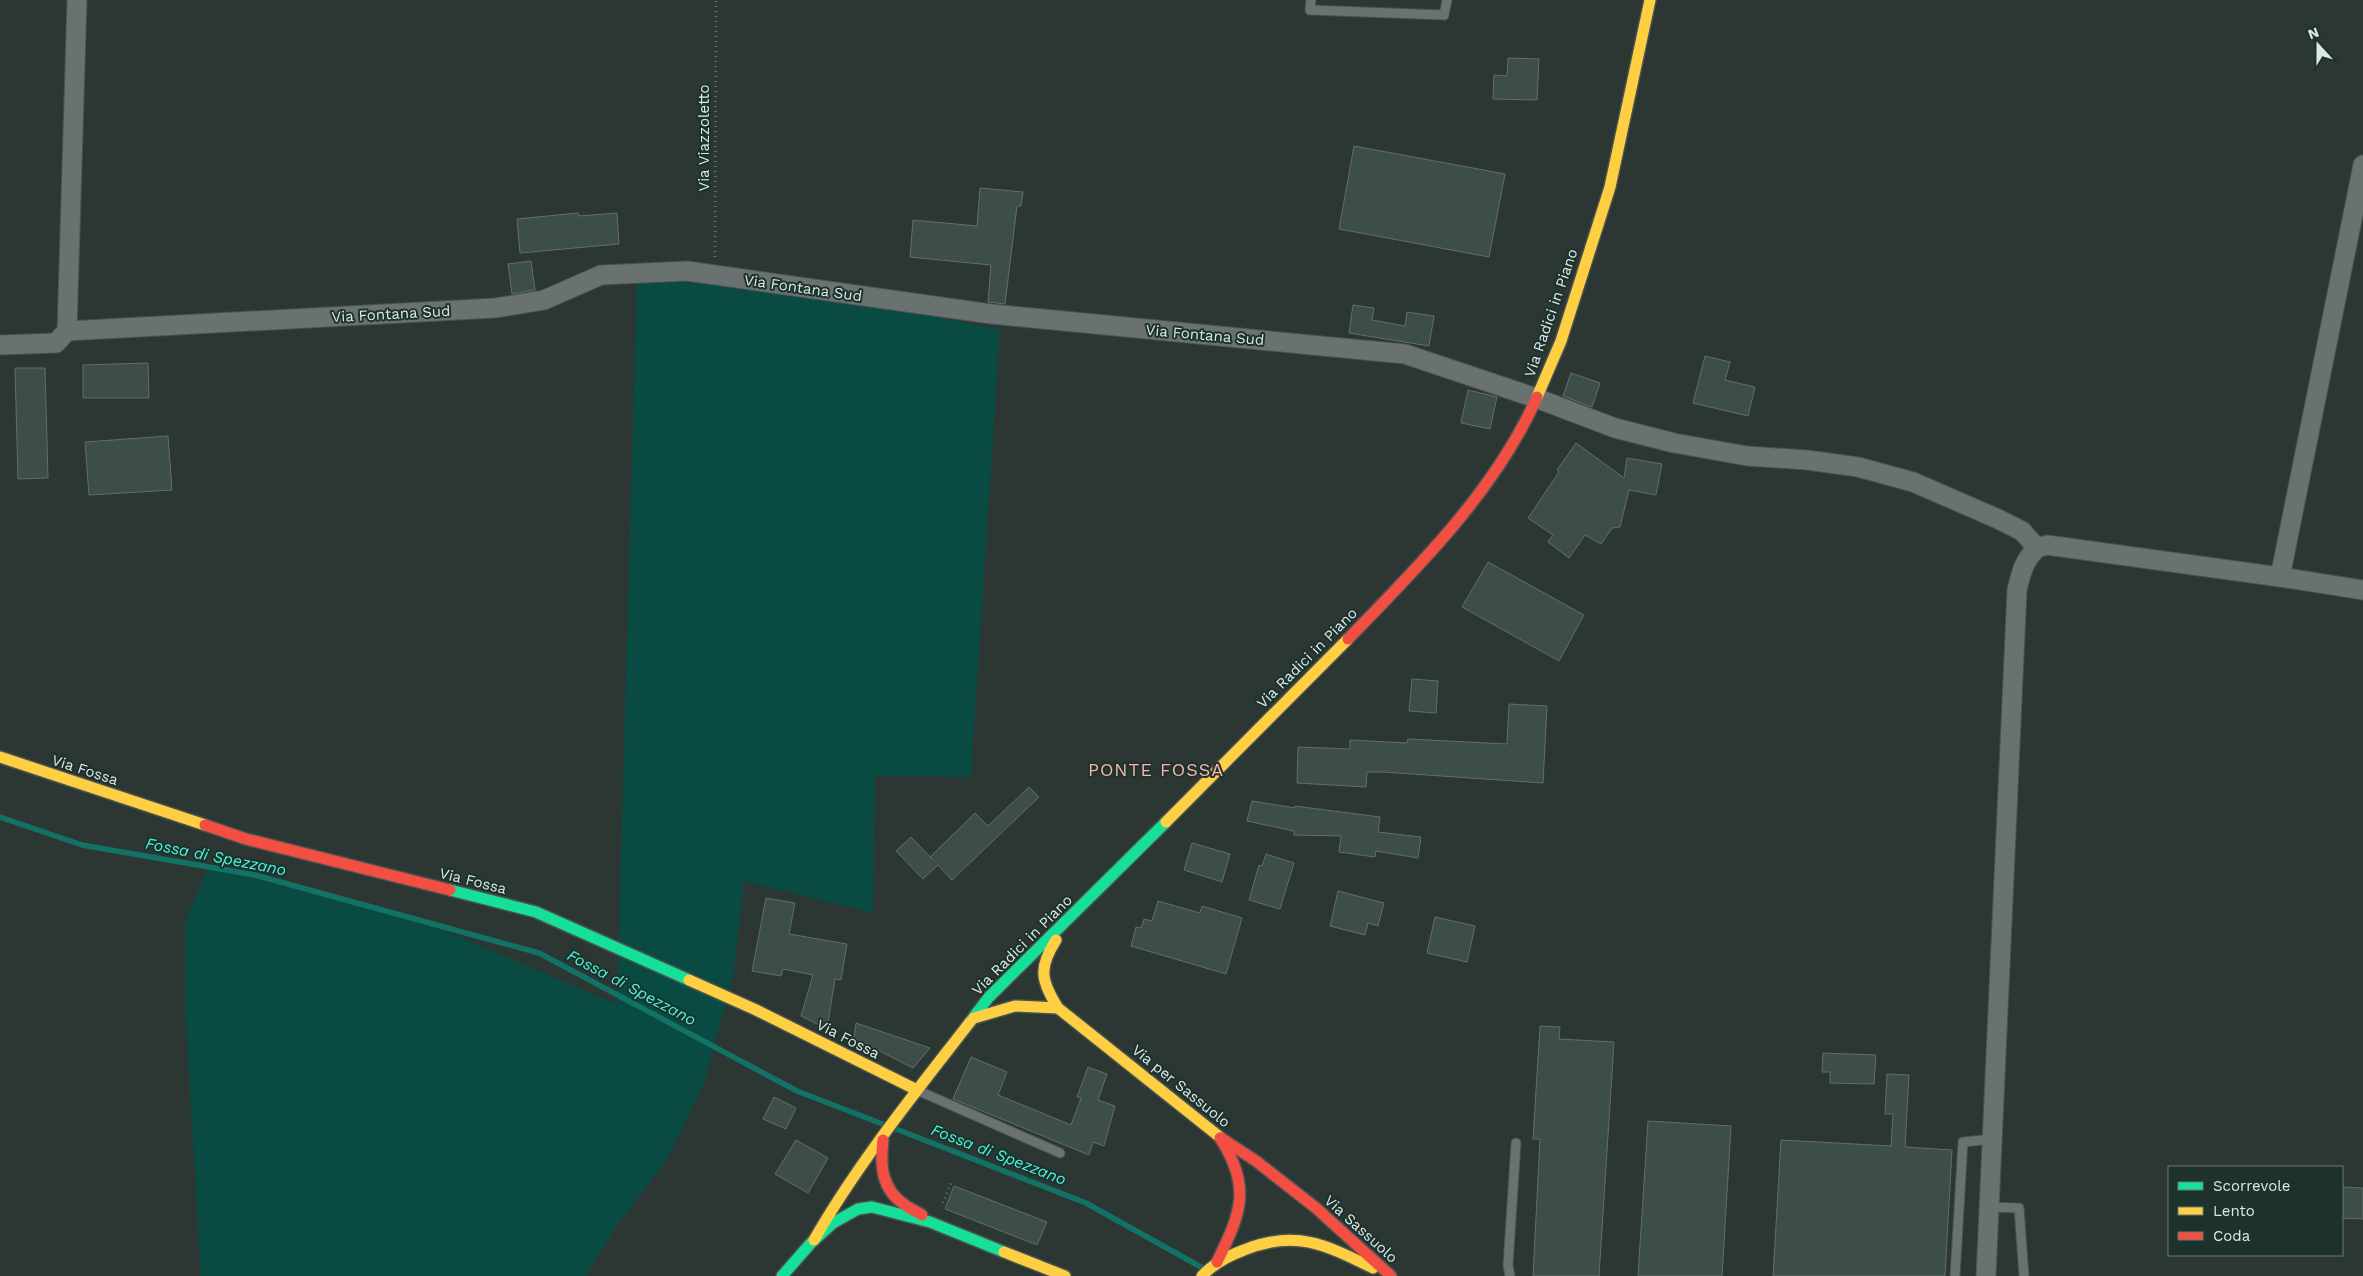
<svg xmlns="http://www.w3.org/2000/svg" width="2363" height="1276" viewBox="0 0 2363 1276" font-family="'Work Sans',sans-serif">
	<rect width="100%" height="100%" fill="#2c3734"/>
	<polygon fill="#094b42" points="691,272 1000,329 971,777 875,776 873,913 744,881 734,971 704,1083 668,1158 615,1228 586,1276 201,1276 185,1007 185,921 209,866 424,922 617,1004 637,274"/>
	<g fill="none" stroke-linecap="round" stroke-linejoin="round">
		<g stroke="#117265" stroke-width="5.5">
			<polyline points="0,817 82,845 255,875 539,953 797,1091 885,1125"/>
			<polyline points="896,1129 1086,1203 1201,1267"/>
		</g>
	</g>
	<g fill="#3c4d4a" stroke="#646d6b">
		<polygon points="1508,58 1539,59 1537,100 1493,99 1494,75 1507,76"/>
		<polygon points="1354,146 1505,174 1489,257 1339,229"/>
		<polygon points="980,188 1023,192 1021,206 1017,206 1005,304 988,302 991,265 910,257 913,220 977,226"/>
		<polygon points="578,213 579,216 617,213 619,244 520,253 517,219"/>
		<polygon points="531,261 535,290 512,294 508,264"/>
		<polygon points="1353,305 1374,308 1372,320 1405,326 1407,312 1434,316 1429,346 1349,333"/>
		<polygon points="1705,356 1730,362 1725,380 1755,387 1748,416 1693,403"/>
		<polygon points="148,363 149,398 83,398 83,365"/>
		<polygon points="15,368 45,368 48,478 18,479"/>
		<polygon points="1571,373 1600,383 1592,407 1563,396"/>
		<polygon points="1468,390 1497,397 1490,429 1461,423"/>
		<polygon points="168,436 172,490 89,495 85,442"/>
		<polygon points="1576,443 1624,478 1627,458 1662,464 1656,495 1629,490 1620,527 1612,528 1601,544 1585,535 1569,558 1548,542 1553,535 1528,518 1559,472 1557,470"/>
		<polygon points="1488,562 1584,615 1559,661 1462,607"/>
		<polygon points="1412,679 1438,681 1436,713 1409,711"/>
		<polygon points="1509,704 1547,706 1543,783 1383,772 1367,772 1366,787 1297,783 1298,747 1350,749 1350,740 1407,743 1408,739 1507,744"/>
		<polygon points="1029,787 1039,797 952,880 938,865 923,879 896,851 911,837 933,860 930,857 975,813 988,826"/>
		<polygon points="1252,801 1295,808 1295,806 1380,817 1378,832 1421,837 1418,858 1376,851 1375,857 1339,852 1341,836 1294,835 1294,831 1247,821"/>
		<polygon points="1192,843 1230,854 1222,882 1184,870"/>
		<polygon points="1266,854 1294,863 1280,909 1249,900 1259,865 1262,866"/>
		<polygon points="1338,891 1384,903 1378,926 1368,923 1365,935 1330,926"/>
		<polygon points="766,898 795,903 789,934 847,944 841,980 835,979 827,1029 801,1016 813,975 783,969 781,976 752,971"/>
		<polygon points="1158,901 1200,913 1202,906 1242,918 1226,974 1131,946 1136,927 1141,928 1144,919 1152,921"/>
		<polygon points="1435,917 1475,926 1467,962 1427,953"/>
		<polygon points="856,1023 930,1048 913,1068 854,1038"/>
		<polygon points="1540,1026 1560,1027 1559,1039 1614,1042 1599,1276 1533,1276 1540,1139 1533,1139"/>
		<polygon points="1823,1053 1876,1055 1874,1084 1830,1083 1830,1072 1822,1072"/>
		<polygon points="971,1057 1007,1072 998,1095 1071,1125 1081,1098 1077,1097 1088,1067 1107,1074 1098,1100 1115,1106 1104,1146 1093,1142 1089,1155 953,1099"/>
		<polygon points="1887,1074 1909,1075 1905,1147 1952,1150 1945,1276 1773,1276 1781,1140 1891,1146 1893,1114 1885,1114"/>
		<polygon points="774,1097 796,1108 786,1129 763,1119"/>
		<polygon points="1648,1121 1731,1126 1722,1276 1638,1276"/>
		<polygon points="796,1140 828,1158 808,1193 775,1174"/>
		<polygon points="954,1186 1047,1222 1037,1245 945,1209"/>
		<polygon points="2342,1187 2363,1188 2363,1219 2342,1218"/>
	</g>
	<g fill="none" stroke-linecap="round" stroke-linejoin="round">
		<g stroke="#495250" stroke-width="11">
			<g id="lane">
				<polyline points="1311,0 1310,10 1444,15 1447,0"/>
				<polyline points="919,1091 1060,1153"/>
				<polyline points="1989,1207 2019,1208 2024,1276"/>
				<polyline points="1510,1276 1508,1265 1516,1143"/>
				<polyline points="1955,1276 1963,1142 1992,1139"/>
			</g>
		</g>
		<g stroke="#495250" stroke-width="21">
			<g id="street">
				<polyline points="67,331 495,308 544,300 601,275 687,271 991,314 1405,354 1536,398 1615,428 1674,443 1747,456 1807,460 1858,467 1913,482 1998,519 2022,531 2037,548 2047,545 2280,577 2363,165"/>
				<polyline points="0,345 56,343 67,331 77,0"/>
				<polyline points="2280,577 2363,590"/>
				<path d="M1986,1276L2017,590C2021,573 2024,560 2037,548"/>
			</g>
		</g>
		<g stroke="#495250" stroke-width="14">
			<g id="fast">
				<polyline points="450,890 536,912 689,980"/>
				<polyline points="970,1022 989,997 1166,822"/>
				<polyline points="782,1276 811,1243 833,1223 858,1209 872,1207 930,1222 1004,1252"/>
			</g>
		</g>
		<g stroke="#495250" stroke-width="14">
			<g id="slow">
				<polyline points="1537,397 1561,341 1610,187 1650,0"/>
				<polyline points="0,757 205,825"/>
				<polyline points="1166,822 1348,639"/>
				<path d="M1056,940C1038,968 1041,981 1058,1008L1221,1138"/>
				<polyline points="689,980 754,1009 917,1090"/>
				<polyline points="974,1018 1015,1006 1058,1008"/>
				<path d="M814,1240C858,1163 916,1092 970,1022"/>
				<polyline points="1004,1252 1065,1276"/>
				<path d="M1202,1276C1214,1263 1228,1256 1244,1250C1296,1229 1326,1245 1373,1268"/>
			</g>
		</g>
		<g stroke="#495250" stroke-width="14">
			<g id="jam">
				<path d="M1348,639C1418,567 1496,490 1537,397"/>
				<polyline points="205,825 246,839 450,890"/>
				<polyline points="1221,1138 1256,1161 1316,1208 1391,1276"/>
				<path d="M883,1140C880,1165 881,1189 905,1205C910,1209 916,1211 922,1215"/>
				<path d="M1217,1262C1241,1213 1252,1187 1220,1138"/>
			</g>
		</g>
		<g stroke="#676e6d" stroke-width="3" stroke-dasharray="1 4" stroke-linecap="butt">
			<polyline points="715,257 716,0"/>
			<polyline points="943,1203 951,1183"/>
		</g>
		<use href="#lane" stroke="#697270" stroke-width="9"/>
		<use href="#street" stroke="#697270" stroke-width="19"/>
		<use href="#fast" stroke="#16e098" stroke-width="11"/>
		<use href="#slow" stroke="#ffcf43" stroke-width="11"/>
		<use href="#jam" stroke="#f24e42" stroke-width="11"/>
	</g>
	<g text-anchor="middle" stroke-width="4" stroke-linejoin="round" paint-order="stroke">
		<g font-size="15" fill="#dde9e6" stroke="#1d312d">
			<text transform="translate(704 138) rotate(-90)" y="5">Via Viazzoletto</text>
			<text transform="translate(803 288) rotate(8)" y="5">Via Fontana Sud</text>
			<text transform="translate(1551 313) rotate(-71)" y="5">Via Radici in Piano</text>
			<text transform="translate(391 314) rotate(-3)" y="5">Via Fontana Sud</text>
			<text transform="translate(1205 335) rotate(5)" y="5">Via Fontana Sud</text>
			<text transform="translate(1307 658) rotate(-45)" y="5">Via Radici in Piano</text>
			<text transform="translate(85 770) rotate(18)" y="5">Via Fossa</text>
			<text transform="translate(473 881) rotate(14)" y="5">Via Fossa</text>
			<text transform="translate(1022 945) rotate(-45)" y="5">Via Radici in Piano</text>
			<text transform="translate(848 1039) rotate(27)" y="5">Via Fossa</text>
			<text transform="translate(1181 1086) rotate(39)" y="5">Via per Sassuolo</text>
			<text transform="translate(1361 1229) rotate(42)" y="5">Via Sassuolo</text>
		</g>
		<g font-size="16" font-style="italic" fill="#4af6db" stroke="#1d312d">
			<text transform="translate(216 856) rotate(11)" y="6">Fossa di Spezzano</text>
			<text transform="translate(632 987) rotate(28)" y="6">Fossa di Spezzano</text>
			<text transform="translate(999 1154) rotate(21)" y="6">Fossa di Spezzano</text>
		</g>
		<g font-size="18" letter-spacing="1" fill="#f8b6aa" stroke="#1d312d">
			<text x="1156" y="776">PONTE FOSSA</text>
		</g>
	</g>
	<rect x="2168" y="1166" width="175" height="90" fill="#1d312d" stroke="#6a7b77"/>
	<rect x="2178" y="1182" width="25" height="8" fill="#16e098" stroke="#6a7b77"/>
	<text x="2213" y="1191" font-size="15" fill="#dde9e6">Scorrevole</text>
	<rect x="2178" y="1207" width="25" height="8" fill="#ffcf43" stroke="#6a7b77"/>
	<text x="2213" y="1216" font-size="15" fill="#dde9e6">Lento</text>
	<rect x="2178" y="1232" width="25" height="8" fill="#f24e42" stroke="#6a7b77"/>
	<text x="2213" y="1241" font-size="15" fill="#dde9e6">Coda</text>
	<g transform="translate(2318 45) rotate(339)" stroke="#1d312d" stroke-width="4" paint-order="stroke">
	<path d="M0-4L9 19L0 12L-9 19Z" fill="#dde9e6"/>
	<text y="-8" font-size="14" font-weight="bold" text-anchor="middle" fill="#dde9e6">N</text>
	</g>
</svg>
